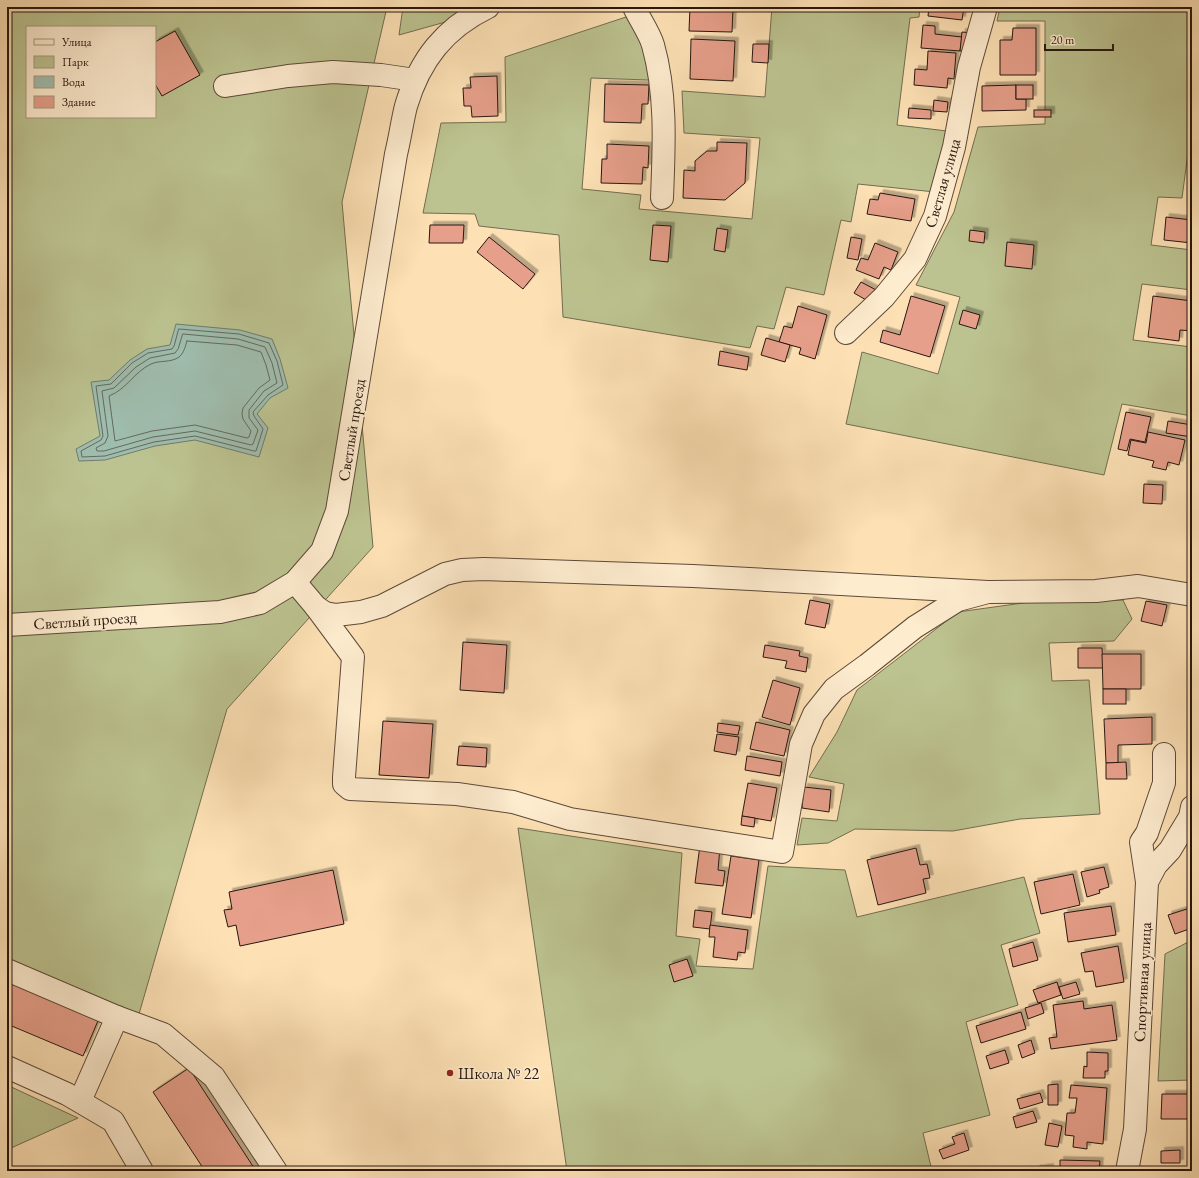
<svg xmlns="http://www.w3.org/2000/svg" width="1199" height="1178" viewBox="0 0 1199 1178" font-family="'EB Garamond',serif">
	<defs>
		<filter id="shadow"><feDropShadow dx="3.5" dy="-3.5" stdDeviation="0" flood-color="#0004"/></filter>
	</defs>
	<rect width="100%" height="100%" fill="#fde1b5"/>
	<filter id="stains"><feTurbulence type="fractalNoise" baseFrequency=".005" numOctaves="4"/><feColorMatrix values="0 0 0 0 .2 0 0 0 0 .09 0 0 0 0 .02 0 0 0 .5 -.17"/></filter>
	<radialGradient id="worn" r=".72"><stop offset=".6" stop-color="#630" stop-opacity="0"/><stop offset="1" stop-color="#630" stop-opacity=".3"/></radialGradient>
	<g fill="#bcc390" stroke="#726d50" fill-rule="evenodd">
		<path d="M7,7H387L342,202L373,547L227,709L139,1014L7,959ZM27,27H155V117H27Z"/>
		<polygon points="403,7 499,7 399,35"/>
		<polygon points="772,7 920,7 919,17 910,18 897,125 947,131 935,192 858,184 851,222 841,220 824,295 786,287 774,329 757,326 750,348 563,317 559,235 479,226 475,214 423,213 441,123 506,122 505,57 629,16 647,45 649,80 591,78 582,189 641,195 639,209 752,219 760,138 684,133 682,91 765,97"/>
		<polygon points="1000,7 1192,7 1192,145 1189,145 1182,198 1158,197 1151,245 1192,250 1192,290 1142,284 1133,340 1192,347 1192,416 1122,404 1104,475 846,424 862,352 938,374 960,297 916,285 954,212 978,127 1045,124 1045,21 997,21"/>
		<polygon points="1123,600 1132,619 1114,641 1049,643 1052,681 1089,680 1100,814 1020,819 953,831 855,829 828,843 797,845 802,818 837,821 844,784 809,777 837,732 857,690 958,612 1030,602"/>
		<polygon points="518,828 682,853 676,936 700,939 696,966 753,969 768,866 845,870 857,917 1024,877 1040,933 1001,945 1018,1005 966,1022 990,1115 923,1133 932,1171 567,1171"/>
		<polygon points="1192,940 1192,1080 1158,1081 1165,954"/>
		<polygon points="7,1085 78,1118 11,1148 7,1151"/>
	</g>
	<polygon fill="#9fbdae" stroke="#6f7b6e" points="176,324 240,330 272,339 280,359 288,388 270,398 257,414 268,428 259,457 195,440 155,446 105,460 79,461 76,449 100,436 91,382 109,380 130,360 147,349 170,345"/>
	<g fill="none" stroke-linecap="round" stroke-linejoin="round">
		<g stroke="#646a5e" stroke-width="1">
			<polygon points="179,329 239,334 269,343 277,361 283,385 268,395 253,412 254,416 263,429 256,451 254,451 195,436 154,442 105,456 82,457 81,451 101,440 103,436 96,386 111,384 132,363 148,353 172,349 174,346"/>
			<polygon points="183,334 238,339 265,347 272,363 277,383 264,391 249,410 249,418 258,430 253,444 251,445 195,431 153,437 104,451 97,451 96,448 105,443 108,436 102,391 114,388 136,367 150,358 175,353 178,349"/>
			<path d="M187,341L237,345L261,352L266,365L270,380L259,388L243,408L242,414L243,419L251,431L249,437L247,438L195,425L152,431L115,441L109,396C127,389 134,372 151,364C159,360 171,363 179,357C184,353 185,347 187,341Z"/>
		</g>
	</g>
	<g fill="#e69f8a" stroke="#28170f" filter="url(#shadow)">
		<polygon points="690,7 733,7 732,32 689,31"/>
		<polygon points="929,7 964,7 962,20 928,16"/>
		<polygon points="923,25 935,26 935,34 962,37 960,51 921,48"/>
		<polygon points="1013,28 1036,28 1036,75 1000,75 1000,40 1012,40"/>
		<polygon points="175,31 200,75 162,96 155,84 155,42"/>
		<polygon points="962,32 972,33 970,52 960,51"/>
		<polygon points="691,39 735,41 733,81 690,79"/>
		<polygon points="753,44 769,44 768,63 752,62"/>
		<polygon points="928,51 956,53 954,79 948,78 947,88 914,85 915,69 927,70"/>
		<polygon points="497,76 498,116 472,117 471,106 464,106 463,88 471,88 470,77"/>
		<polygon points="605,84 649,85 648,104 642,104 641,123 604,122"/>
		<polygon points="1016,85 1016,99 1026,99 1026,110 982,111 982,86"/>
		<rect x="1016" y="85" width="17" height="14"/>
		<polygon points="934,100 948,102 947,112 933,111"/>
		<polygon points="909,108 931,110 931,119 908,118"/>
		<rect x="1034" y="110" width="17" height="7"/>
		<polygon points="717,142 747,143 745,183 725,200 683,198 684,170 695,171 695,161 707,151 717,151"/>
		<polygon points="607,144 649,146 648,168 643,167 642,184 601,183 602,159 607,159"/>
		<polygon points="880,193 915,199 911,221 867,214 870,199 878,200"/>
		<polygon points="1166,217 1192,220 1192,243 1164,240"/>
		<polygon points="430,225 464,225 463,243 429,243"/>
		<polygon points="653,225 671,226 668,262 650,260"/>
		<polygon points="717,228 728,230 725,252 714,250"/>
		<polygon points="970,230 985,232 984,243 969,241"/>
		<polygon points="489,237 535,274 523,289 477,252"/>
		<polygon points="851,237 862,239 858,260 847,258"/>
		<polygon points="1007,242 1034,245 1032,269 1005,266"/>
		<polygon points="875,243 898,252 891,270 884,267 879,279 856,270 861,258 868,260"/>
		<polygon points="861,282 880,292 873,304 854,293"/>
		<polygon points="911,296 945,306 930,357 880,342 883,330 900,335"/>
		<polygon points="1153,296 1192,301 1192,331 1180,330 1179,341 1148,337"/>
		<polygon points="798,306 827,315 815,359 799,354 801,348 779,342 784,326 792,328"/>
		<polygon points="963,310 980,315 976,329 959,324"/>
		<polygon points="766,338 790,345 785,362 761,355"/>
		<polygon points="720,351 749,357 747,370 718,365"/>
		<polygon points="1126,412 1151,417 1145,442 1130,439 1127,451 1118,449"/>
		<polygon points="1168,421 1192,425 1192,437 1166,433"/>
		<polygon points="1148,432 1185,440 1179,465 1168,462 1166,470 1152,467 1154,461 1128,455 1131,440 1146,443"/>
		<polygon points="1144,484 1163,485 1162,504 1143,503"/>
		<polygon points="810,600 830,604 825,628 805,624"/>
		<polygon points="1146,601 1167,605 1162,626 1141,621"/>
		<polygon points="463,642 507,645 504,693 460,690"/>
		<polygon points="765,645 800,651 799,656 808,658 806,672 785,668 787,661 763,657"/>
		<polygon points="1078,648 1102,648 1103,668 1078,668"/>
		<polygon points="1102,654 1141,654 1141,689 1103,689"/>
		<polygon points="773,680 800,688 790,725 762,717"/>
		<rect x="1103" y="689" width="23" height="15"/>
		<polygon points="1152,717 1152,744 1118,745 1118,763 1106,763 1104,719"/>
		<polygon points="383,721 433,724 429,778 379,775"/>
		<polygon points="756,722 790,730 784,756 750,749"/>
		<polygon points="718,723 740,726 738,735 717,732"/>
		<polygon points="717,734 739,737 736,755 714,751"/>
		<polygon points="459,746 487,748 486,767 457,765"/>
		<polygon points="747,756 782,762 780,776 745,770"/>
		<polygon points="1126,762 1127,779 1106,779 1106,763"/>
		<polygon points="748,783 777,788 771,821 742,816"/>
		<polygon points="804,787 831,790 829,812 802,808"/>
		<polygon points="742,816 755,818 754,827 741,825"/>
		<polygon points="700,845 720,847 718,870 725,871 723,886 695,883"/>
		<polygon points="916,848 920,865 927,864 930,878 923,879 926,893 878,905 867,860"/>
		<polygon points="731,856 759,860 751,918 722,914"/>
		<polygon points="1104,867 1109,887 1099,890 1100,893 1087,897 1081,872"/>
		<polygon points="333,870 344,924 240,946 236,925 228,927 224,910 232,909 229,892"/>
		<polygon points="1073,874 1080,905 1041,914 1034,882"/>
		<polygon points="1111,906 1116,935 1068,942 1064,913"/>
		<polygon points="1190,908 1192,915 1192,928 1175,934 1168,915"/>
		<polygon points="695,910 712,912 710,929 693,927"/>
		<polygon points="710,925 748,930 745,953 738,952 737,960 713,957 715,937 709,937"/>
		<polygon points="1033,942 1038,960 1013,967 1009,949"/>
		<polygon points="1118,946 1124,982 1096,987 1093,971 1085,972 1081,953"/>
		<polygon points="687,959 693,976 674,982 669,965"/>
		<polygon points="7,977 100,1016 83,1056 7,1024"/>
		<polygon points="1057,982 1061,995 1038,1003 1033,990"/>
		<polygon points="1076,982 1080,994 1063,999 1059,987"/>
		<polygon points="1083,1001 1084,1009 1112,1005 1117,1040 1051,1049 1049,1038 1057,1037 1053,1005"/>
		<polygon points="1041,1003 1044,1013 1028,1019 1025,1008"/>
		<polygon points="1021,1012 1026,1029 981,1043 976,1026"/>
		<polygon points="1031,1040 1035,1053 1022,1058 1018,1045"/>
		<polygon points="1005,1050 1009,1063 990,1069 986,1056"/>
		<polygon points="1087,1052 1108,1053 1108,1071 1105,1071 1105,1078 1083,1078 1084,1066 1087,1067"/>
		<polygon points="189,1068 256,1171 205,1171 153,1092"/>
		<polygon points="1058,1084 1058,1105 1048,1105 1048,1085"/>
		<polygon points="1071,1085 1107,1088 1103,1144 1087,1142 1087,1149 1073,1147 1074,1136 1065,1135 1067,1113 1075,1113 1077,1098 1069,1098"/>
		<polygon points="1040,1093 1043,1102 1020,1109 1017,1099"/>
		<polygon points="1162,1094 1189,1094 1189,1119 1161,1119"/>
		<polygon points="1033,1111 1037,1122 1016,1128 1013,1117"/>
		<polygon points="1049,1123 1062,1126 1058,1147 1045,1145"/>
		<polygon points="964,1133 969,1150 943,1159 939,1150 955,1144 952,1137"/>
		<polygon points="1180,1150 1180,1163 1161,1163 1161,1151"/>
		<polygon points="1060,1160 1100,1161 1099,1171 1060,1171"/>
		<polygon points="1050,1167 1050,1171 1037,1171 1036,1169"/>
	</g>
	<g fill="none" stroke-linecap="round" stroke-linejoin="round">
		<g stroke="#5d4a38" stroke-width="24">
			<g id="minor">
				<path d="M634,7C639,18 650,34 653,45C667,95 664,147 662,198"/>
				<polyline points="225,86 288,76 333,72 381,75 415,80"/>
				<polyline points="846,333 884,297 915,259 935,216 954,147 969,67 986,7"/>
				<polyline points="295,582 316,607 353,657 344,777 344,784 350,789 457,794 513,802 570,819 782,852 801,744 814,714 834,689 867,665 915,627 958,600 988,592"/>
				<polyline points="316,607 325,613 336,615 361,612 382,606 445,574 462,570 484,569 693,576 988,592 1096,591 1138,586 1192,595"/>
				<path d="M7,625L220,612L260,603L295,582L322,551L337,511L396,154C400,138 402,122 406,106C420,59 445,28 488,7"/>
				<polyline points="1147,882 1141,842 1147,833 1164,783 1164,754"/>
				<polyline points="7,970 117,1017 163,1034 214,1077 276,1171"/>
				<polyline points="7,1067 67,1094 113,1121 142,1171"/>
				<polyline points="80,1101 117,1017"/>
				<polyline points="1127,1171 1135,1129 1147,882 1156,865 1170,850 1190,817 1192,807"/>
			</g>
		</g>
		<use href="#minor" stroke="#feeccf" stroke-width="22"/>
	</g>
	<circle fill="#8f2418" stroke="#feeccf" stroke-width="1.5" cx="450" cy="1073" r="4"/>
	<g text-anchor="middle" stroke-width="3" stroke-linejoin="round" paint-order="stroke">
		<g font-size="16" fill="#28170f" stroke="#feeccf">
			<text transform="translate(942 183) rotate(-74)" y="6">Светлая улица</text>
			<text transform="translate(351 430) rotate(-81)" y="6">Светлый проезд</text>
			<text transform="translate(85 620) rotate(-4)" y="6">Светлый проезд</text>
			<text transform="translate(1142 982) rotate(-87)" y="6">Спортивная улица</text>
		</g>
		<g font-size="16" fill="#28170f" stroke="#feeccf" text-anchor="start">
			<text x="458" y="1079">Школа № 22</text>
		</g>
	</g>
	<rect width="1199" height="1178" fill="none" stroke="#fde1b5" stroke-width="24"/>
	<rect x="8" y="8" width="1183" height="1162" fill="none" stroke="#28170f" stroke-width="2"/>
	<rect x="12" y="12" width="1175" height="1154" fill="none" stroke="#28170f"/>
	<rect x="26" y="26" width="130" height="92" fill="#feeccf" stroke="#a89782"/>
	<rect x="34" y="39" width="20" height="6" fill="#feeccf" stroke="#a89782"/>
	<text x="62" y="46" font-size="12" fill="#28170f">Улица</text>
	<rect x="34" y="56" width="20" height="12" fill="#bcc390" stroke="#a89782"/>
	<text x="62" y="66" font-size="12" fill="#28170f">Парк</text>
	<rect x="34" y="76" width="20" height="12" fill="#9fbdae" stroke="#a89782"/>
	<text x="62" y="86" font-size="12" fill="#28170f">Вода</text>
	<rect x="34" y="96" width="20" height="12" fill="#e69f8a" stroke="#a89782"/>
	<text x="62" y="106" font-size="12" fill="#28170f">Здание</text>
	<path d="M1045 44v6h68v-6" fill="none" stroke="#28170f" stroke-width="2"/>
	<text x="1051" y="44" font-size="12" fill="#28170f" stroke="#feeccf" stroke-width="3" paint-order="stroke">20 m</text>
	<rect width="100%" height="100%" filter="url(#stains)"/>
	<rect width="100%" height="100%" fill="url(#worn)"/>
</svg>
